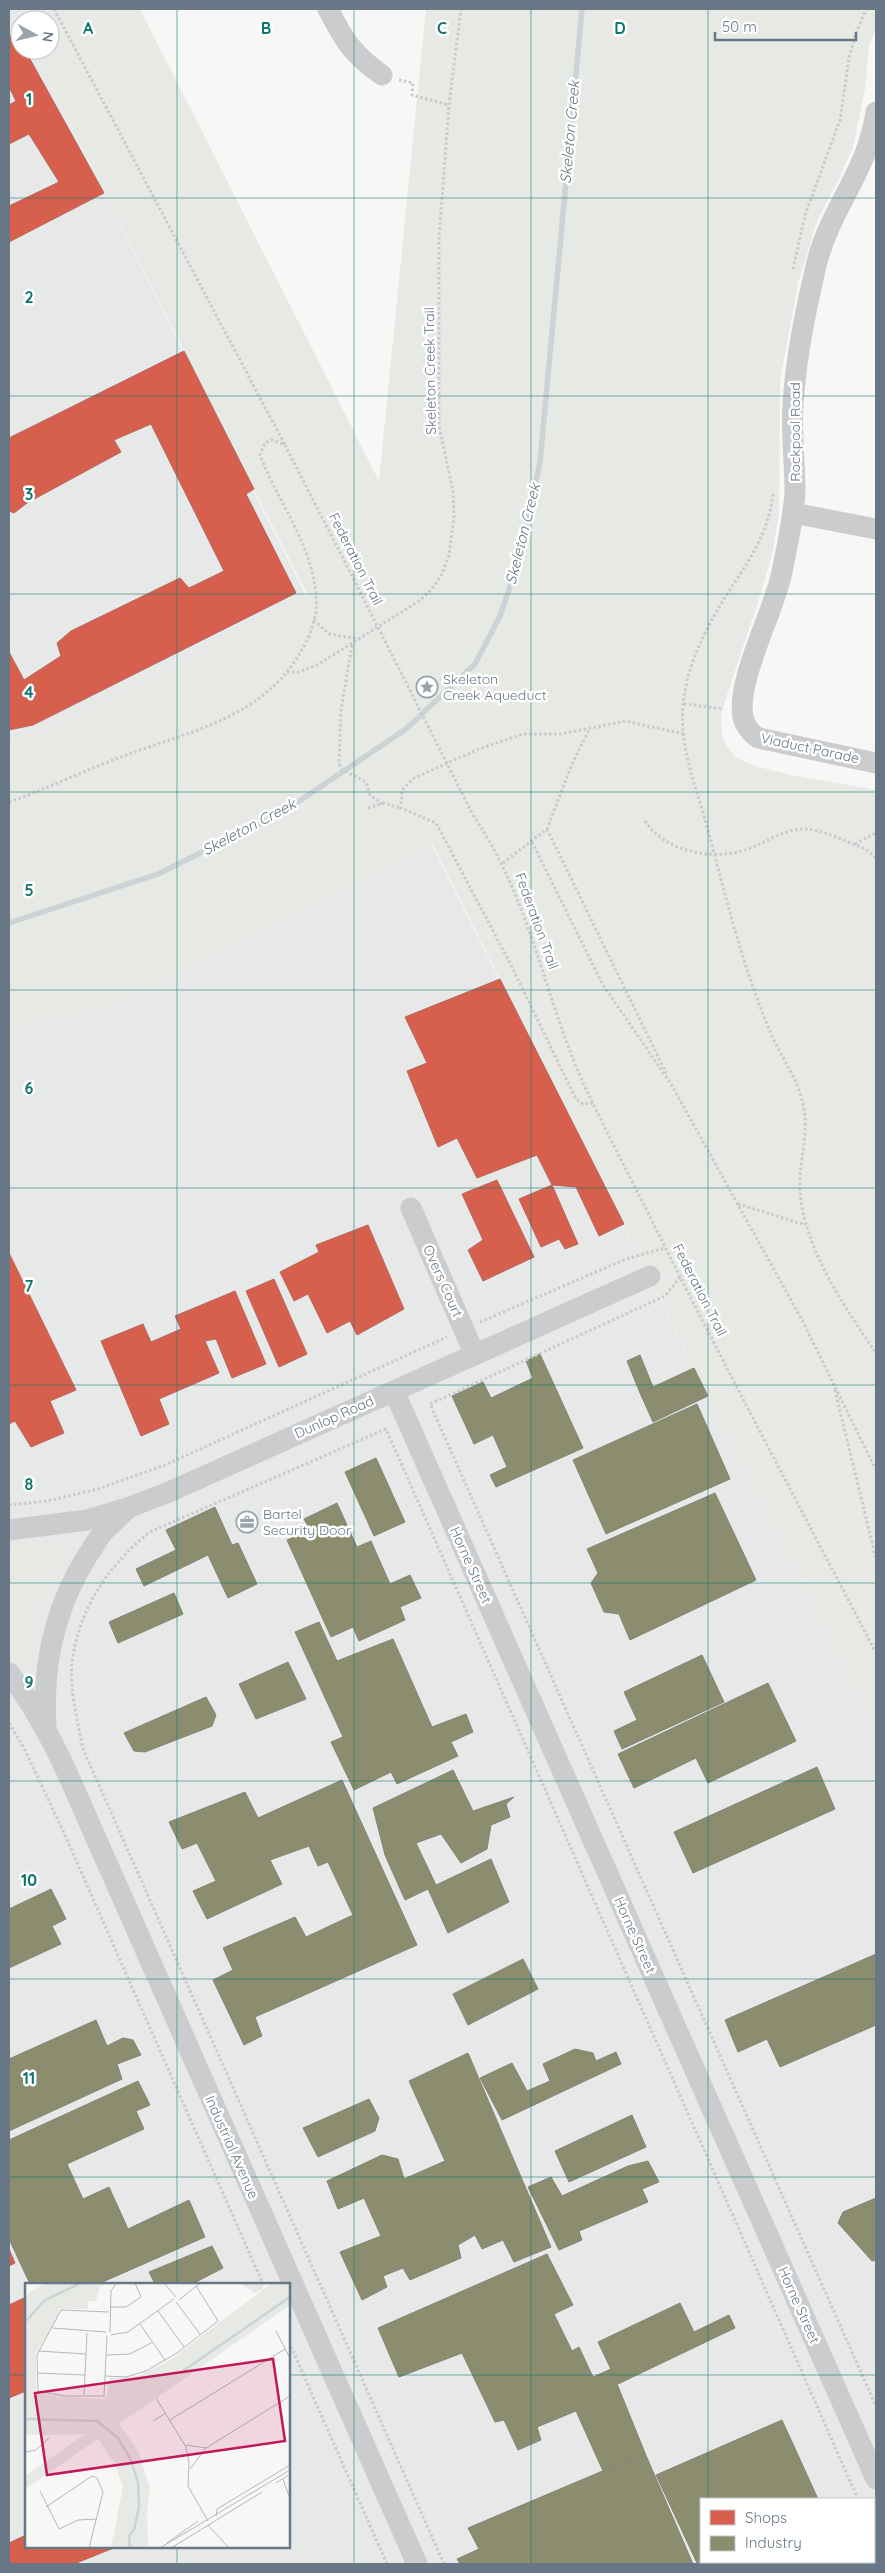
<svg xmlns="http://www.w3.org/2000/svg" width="885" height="2573" viewBox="0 0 885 2573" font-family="Quicksand,sans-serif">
	<rect width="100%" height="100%" fill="#f7f7f6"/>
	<path fill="#e7e8e8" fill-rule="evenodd" d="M9,9H11L20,26V50H32L876,1730V2564H9ZM26,2284H289V2547H26ZM701,2499H874V2562H701Z"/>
	<g fill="#e6e9e4">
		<path d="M11,9H140L379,481L426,9H876V30L869,45L865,89L853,147L837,183L817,221L798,283L780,381L779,510L773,551L761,593L722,710C719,728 722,746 738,758C759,773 846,784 876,790V1730L432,844L119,1005L9,1026V739L35,734L308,596L32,50H50V20H20V26Z"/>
		<polygon points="70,1538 75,1545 45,1592 34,1630 29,1662 26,1664 20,1663 9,1648 9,1546"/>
	</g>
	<g fill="#d6604d" stroke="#b5675e">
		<polygon points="15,33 20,41 20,50 25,50 104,193 9,242 9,206 59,182 29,134 9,144 9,105 16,101 9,87 9,36"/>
		<polygon points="184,351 254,489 246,494 296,593 33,725 9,730 9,652 24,680 61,656 57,643 71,631 180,578 189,588 224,571 151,424 114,440 121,452 27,503 14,513 9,511 9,438"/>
		<polygon points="500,979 624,1224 599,1236 576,1187 552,1185 537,1155 477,1178 457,1138 438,1147 407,1071 427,1063 405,1017"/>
		<polygon points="497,1180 534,1257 483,1281 468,1250 483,1240 462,1194"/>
		<polygon points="552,1185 578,1244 565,1249 559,1239 541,1247 519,1199"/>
		<polygon points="368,1225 404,1309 357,1335 350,1321 327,1333 308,1294 294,1301 280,1272 319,1252 316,1245"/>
		<polygon points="9,1253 76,1390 50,1401 64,1433 31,1447 15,1421 9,1424"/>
		<polygon points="274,1279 307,1354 279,1367 246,1291"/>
		<polygon points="235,1291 266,1364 232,1378 216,1339 205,1341 219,1373 159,1399 169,1424 141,1436 101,1341 143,1324 151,1342 181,1329 175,1316"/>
		<polygon points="9,2249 15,2263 9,2266"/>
		<polygon points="26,2297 26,2391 9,2398 9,2305"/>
		<polygon points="26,2535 26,2547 116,2547 74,2564 9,2564 9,2543"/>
	</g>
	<g fill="#8c8c6e" stroke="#818675">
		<polygon points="540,1354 583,1448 496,1487 490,1475 507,1467 493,1435 474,1444 452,1396 483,1382 491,1398 533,1378 526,1361"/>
		<polygon points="640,1355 653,1387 640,1393 627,1361"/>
		<polygon points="694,1368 708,1396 653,1422 640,1393"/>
		<polygon points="697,1404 730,1479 606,1534 573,1460"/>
		<polygon points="376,1458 405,1522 374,1536 345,1472"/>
		<polygon points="715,1493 756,1580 630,1640 619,1614 604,1612 591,1583 598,1573 587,1549"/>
		<polygon points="337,1503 357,1547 371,1541 390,1584 410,1575 421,1598 400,1607 405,1620 359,1641 353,1627 331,1637 287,1540 310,1530 304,1519"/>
		<polygon points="215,1507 232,1545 238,1543 257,1584 228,1598 208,1555 144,1586 136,1569 176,1550 166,1530"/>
		<polygon points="174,1593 183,1614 118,1643 109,1622"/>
		<polygon points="319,1622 337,1661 393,1639 432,1727 466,1714 473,1732 451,1742 458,1756 397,1784 391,1772 354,1790 331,1742 343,1737 295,1632"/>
		<polygon points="702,1655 724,1702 622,1749 614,1731 637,1720 624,1692"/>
		<polygon points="288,1662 306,1699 256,1719 239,1684"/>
		<polygon points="768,1683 796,1741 708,1783 696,1758 634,1788 618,1754"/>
		<polygon points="206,1697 216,1715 212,1726 145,1752 134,1751 124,1733"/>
		<polygon points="817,1767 835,1809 693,1873 674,1832"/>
		<polygon points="453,1770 473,1811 514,1797 506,1804 510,1817 491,1825 487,1849 461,1863 441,1834 416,1843 436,1885 491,1859 509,1902 448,1933 428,1889 405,1900 385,1855 373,1808"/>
		<polygon points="342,1780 417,1945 255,2017 262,2036 244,2045 213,1980 233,1970 223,1948 295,1917 306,1937 353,1915 328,1862 318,1866 309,1846 270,1860 282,1884 207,1919 193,1891 216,1881 197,1843 182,1849 169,1822 245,1792 258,1818"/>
		<polygon points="51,1889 66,1919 52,1926 61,1944 9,1968 9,1909"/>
		<polygon points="876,1954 876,2025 780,2067 767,2039 738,2052 725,2020"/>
		<polygon points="523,1959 538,1989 468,2025 453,1994"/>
		<polygon points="96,2020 107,2046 123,2038 133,2040 141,2055 117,2064 122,2079 9,2131 9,2059"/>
		<polygon points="575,2049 593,2053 596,2061 616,2052 621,2064 502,2120 480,2078 512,2063 527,2091 550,2081 543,2064"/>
		<polygon points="468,2053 551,2247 514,2262 503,2240 482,2249 475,2235 458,2245 461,2258 410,2280 403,2268 383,2276 387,2287 362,2300 340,2252 381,2236 364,2198 338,2209 327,2181 382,2155 398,2159 404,2179 445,2161 409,2081"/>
		<polygon points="138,2081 150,2105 136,2111 144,2129 67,2164 83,2199 109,2187 128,2229 189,2200 205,2237 98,2284 30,2284 9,2239 9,2140"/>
		<polygon points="369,2099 379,2118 375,2131 318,2157 303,2128"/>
		<polygon points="632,2115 646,2147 569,2182 555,2151"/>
		<polygon points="648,2161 659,2182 642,2189 648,2202 579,2231 582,2240 559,2250 528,2187 551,2177 562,2196 628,2166"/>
		<polygon points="876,2198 876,2260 872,2261 838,2223 843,2212"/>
		<polygon points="212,2246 223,2268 192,2284 155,2284 149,2272"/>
		<polygon points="547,2254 573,2305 554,2314 572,2351 579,2347 593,2377 611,2369 645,2453 603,2471 576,2411 537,2427 541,2440 518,2450 504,2420 495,2422 462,2353 399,2377 378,2328"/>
		<polygon points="680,2303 694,2332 729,2315 735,2328 618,2384 598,2342"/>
		<polygon points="782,2420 818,2499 701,2499 701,2561 697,2563 656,2475"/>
		<polygon points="645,2453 693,2564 460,2564 457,2559 479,2549 468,2528"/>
	</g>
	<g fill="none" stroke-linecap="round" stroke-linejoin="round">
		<polyline stroke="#ccd3d6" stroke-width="5.5" points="9,923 158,874 283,812 406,729 475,664 500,616 520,557 540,462 582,9"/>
		<g stroke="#c9cacb" stroke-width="3" stroke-dasharray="2.5 2.5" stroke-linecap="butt">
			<polyline points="54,9 285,445"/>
			<polyline points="399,80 413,83 412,95 449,105"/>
			<polyline points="793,269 805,215 840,120 849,58 855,36 866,9"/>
			<path d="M773,494C769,529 754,553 735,582C710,620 688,659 683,704C679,748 697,789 708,830C726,898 742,964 769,1029C778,1052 794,1072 801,1096C812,1131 798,1158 800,1192C805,1250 844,1306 876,1353"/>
			<polyline points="314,620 329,634 360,639"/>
			<polyline points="352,645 341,710 339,762 341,769 366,782 370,795 382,804"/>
			<polyline points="287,672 299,672 317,665 419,601 432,589 442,574 449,555 454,517 453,491 439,426 439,238 449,105 461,9"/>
			<polyline points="684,704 724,709"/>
			<path d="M9,802C46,789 81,772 118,758C187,732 267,718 304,646C312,631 318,613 316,595C312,544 278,502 260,455L265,443L272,440L285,445L351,574"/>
			<polyline points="368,808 384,803 401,808"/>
			<path d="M473,815C532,902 543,995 585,1087C607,1133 631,1179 654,1225C726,1369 802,1511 876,1653"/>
			<path d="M645,821C664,851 710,860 742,851C761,846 782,829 804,829C819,829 834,836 848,842C860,847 868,848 876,859"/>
			<polyline points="547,829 666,1073"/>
			<polyline points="532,842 603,985 671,1084 802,1320 876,1470"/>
			<polyline points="855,844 876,833"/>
			<polyline points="503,863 547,829 572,764 589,730"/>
			<polyline points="593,1103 583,1104 576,1099 511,965 436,823 401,808 402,790 414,778 479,749 523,734 561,734 625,721 684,734"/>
			<polyline points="738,1204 806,1225"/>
			<polyline points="680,1277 665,1296 430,1404 876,2406"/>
			<polyline points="480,1322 626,1259 665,1248"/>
			<polyline points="835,1390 876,1559"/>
			<polyline points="9,1505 47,1501 98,1489 165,1465 447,1337"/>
			<polyline points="9,1723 24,1748 64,1833 263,2284"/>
			<polyline points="289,2342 387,2564"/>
			<polyline points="874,2534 876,2540"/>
			<path d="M444,2564L83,1749C78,1725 69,1686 72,1662C79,1609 108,1565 150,1532L386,1429L858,2499"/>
		</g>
		<g stroke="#cbcccd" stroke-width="21">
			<path d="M328,9C344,40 352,54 382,75"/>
			<path d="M876,112C868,171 831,207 817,262C806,309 796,356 793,404C791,433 795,462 795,490C794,517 787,546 782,572C774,612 736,680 743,717C745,726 751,733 758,738L876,763"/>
			<polyline points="793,513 876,529"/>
			<polyline points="411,1208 474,1353"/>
			<polyline points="394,1391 876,2479"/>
			<polyline points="9,1530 87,1520 130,1507 169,1492 650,1276"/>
			<path d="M9,1673C32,1703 49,1734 65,1768L417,2564"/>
			<path d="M46,1724C42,1663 56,1605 89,1553C94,1546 98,1538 104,1531C111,1524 119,1517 126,1510"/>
		</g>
		<polyline stroke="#c9cacb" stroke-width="3" stroke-dasharray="2.5 2.5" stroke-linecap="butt" points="351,574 473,815"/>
	</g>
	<path fill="none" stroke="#0f766e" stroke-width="1" stroke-opacity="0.55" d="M177,9V2284M354,9V2564M531,9V2564M708,9V2499M9,198H876M9,396H876M9,594H876M9,792H876M9,990H876M9,1188H876M9,1385H876M9,1583H876M9,1781H876M9,1979H876M9,2177H876M9,2375H26M289,2375H876M177,2547V2564M708,2562V2564"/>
	<defs>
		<g id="sight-ring" transform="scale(1.125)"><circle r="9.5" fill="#fff" stroke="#99a4ad" stroke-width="1.5"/><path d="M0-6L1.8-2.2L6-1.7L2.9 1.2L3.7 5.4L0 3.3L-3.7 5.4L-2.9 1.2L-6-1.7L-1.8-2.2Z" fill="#99a4ad"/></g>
		<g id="office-ring" transform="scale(1.125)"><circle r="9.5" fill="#fff" stroke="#99a4ad" stroke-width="1.5"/><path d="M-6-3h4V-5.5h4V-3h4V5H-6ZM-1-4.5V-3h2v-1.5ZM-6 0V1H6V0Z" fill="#99a4ad"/></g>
	</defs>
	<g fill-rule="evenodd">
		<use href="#sight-ring" x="427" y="687"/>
		<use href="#office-ring" x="247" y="1522"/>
	</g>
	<g text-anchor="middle" stroke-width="5" stroke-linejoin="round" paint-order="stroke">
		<g font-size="14" fill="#677785" stroke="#fff">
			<text transform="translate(430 371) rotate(-91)" y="5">Skeleton Creek Trail</text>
			<text transform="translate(795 432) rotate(-90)" y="5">Rockpool Road</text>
			<text transform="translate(356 559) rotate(63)" y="5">Federation Trail</text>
			<text transform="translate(810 748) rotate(12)" y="5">Viaduct Parade</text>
			<text transform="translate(537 921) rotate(70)" y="5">Federation Trail</text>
			<text transform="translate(443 1281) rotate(66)" y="5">Overs Court</text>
			<text transform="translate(700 1290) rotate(63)" y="5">Federation Trail</text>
			<text transform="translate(334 1417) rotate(-24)" y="5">Dunlop Road</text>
			<text transform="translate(471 1565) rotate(66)" y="5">Horne Street</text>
			<text transform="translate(635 1935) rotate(66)" y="5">Horne Street</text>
			<text transform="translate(232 2147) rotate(66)" y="5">Industrial Avenue</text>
			<text transform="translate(799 2305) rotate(66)" y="5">Horne Street</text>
		</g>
		<g font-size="14" fill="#677785" stroke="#fff" text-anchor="start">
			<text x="443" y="684">Skeleton<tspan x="443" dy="16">Creek Aqueduct</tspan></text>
			<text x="263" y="1519">Bartel<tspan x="263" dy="16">Security Door</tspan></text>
		</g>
		<g font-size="15" font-style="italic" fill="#637881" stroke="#fff">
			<text transform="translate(570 132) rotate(-85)" y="5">Skeleton Creek</text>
			<text transform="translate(523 534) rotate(-76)" y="5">Skeleton Creek</text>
			<text transform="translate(249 827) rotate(-28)" y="5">Skeleton Creek</text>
		</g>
	</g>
	<g transform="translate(25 2283)">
		<rect width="265" height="265" fill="#f7f7f6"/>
		<path d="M21,0H85L75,3L71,18H64L63,26H34L31,38L11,70V109L37,114L79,116L82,112L85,95L113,93L144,78L247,0H265V22L94,141L113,168L125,205L122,229L123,265H86L98,204L89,179L73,156L0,206V193L60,151L0,152V16L5,9ZM216,0H240L237,7L229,10Z" fill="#e6e9e4"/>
		<path fill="none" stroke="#ccd3d6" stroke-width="2.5" d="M0,39L20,17L56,0M158,88L265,14M0,136L72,138L93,155L106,177L113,200L114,224L109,247L104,253L105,265"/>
		<path fill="none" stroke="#b0b8bf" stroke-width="1" d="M139,0L151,14M154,17L175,0M151,19L175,51M85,24H101L116,14L110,0M133,28L159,64M115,41L140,77M28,45L81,49M251,48L265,75M85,49L86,8L91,0M86,52L103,49L149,16M82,53L79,113H40L13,108L12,72L36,27L84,29M13,68L61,71M82,72L105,71L128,59M12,90L60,92M81,93L101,94L121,88L152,70L193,38L171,3M59,112L62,50M131,115L161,164L164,180L163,203L183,238M145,137L260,66M128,138L141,130M161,162L181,165M0,169L11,167L24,155M165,186L181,165L265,113M258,196L265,216M251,200L265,191M15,208L34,246L53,237L72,236M21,224L67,193L72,195L78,209L64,265M191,233L192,226L265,182M183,242L204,265M142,260L173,238M135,265L265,187M146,265L237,209"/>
		<path fill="#c2185b" fill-opacity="0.15" stroke="#c2185b" stroke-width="2.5" d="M248,76L260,158L22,192L10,110Z"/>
		<rect width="265" height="265" fill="none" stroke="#677785" stroke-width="2.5"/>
	</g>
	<g font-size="16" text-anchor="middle" font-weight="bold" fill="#0f766e" stroke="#fff" stroke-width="5" stroke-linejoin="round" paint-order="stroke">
		<text x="88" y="34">A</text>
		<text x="266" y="34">B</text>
		<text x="442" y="34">C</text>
		<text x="620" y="34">D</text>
		<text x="29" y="105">1</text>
		<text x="29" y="303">2</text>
		<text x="29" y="500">3</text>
		<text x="29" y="698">4</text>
		<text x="29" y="896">5</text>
		<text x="29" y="1094">6</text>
		<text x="29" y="1292">7</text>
		<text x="29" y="1490">8</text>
		<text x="29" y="1688">9</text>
		<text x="29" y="1886">10</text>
		<text x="29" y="2084">11</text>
	</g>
	<rect width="885" height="2573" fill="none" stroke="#677785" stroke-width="20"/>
	<rect x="700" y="2498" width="175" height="65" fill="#ffffff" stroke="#c2c9ce"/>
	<rect x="710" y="2510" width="25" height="15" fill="#d6604d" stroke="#c2c9ce"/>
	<text x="745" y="2523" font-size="15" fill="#677785">Shops</text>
	<rect x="710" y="2536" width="25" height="15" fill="#8c8c6e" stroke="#c2c9ce"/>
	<text x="745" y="2548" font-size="15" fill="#677785">Industry</text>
	<g transform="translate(35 35) rotate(98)"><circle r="24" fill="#ffffff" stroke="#c2c9ce"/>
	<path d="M0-4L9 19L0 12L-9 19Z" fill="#99a4ad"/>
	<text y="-8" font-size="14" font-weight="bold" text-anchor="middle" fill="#677785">N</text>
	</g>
	<path d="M715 32v8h141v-8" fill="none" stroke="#677785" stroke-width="2.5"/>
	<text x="722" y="32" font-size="15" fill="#677785" stroke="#ffffff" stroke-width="4" paint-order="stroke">50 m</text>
</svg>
